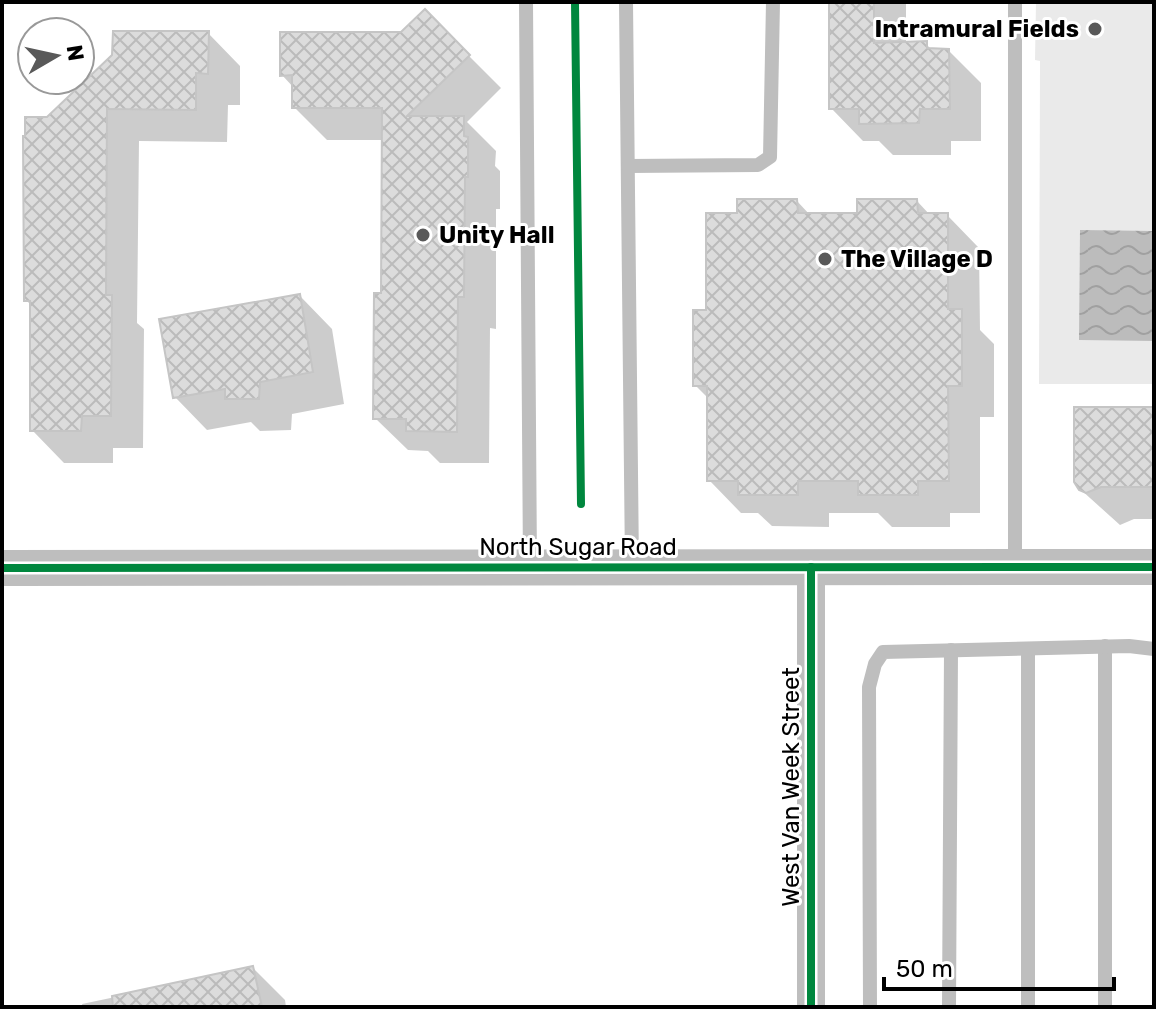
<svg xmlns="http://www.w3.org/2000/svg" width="1156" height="1009" viewBox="0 0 1156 1009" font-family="Rubik,sans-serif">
	<defs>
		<pattern id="water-waves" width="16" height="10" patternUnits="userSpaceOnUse" patternTransform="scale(2)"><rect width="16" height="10" fill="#bcbcbc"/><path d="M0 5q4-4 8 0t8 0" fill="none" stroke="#a0a0a0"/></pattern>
		<pattern id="building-cross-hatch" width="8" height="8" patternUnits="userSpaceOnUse" patternTransform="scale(2)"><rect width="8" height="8" fill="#dcdcdc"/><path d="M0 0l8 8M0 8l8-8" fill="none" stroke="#bbb"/></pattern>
	</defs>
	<rect width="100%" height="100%" fill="#fff"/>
	<polygon fill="#eaeaea" points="1036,2 1154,2 1154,384 1039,384 1040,61 1035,60"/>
	<polygon fill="url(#water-waves)" points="1080,230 1154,231 1154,341 1079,340"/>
	<g fill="#0003">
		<polygon points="831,2 906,2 906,44 926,44 933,51 949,51 981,83 981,141 951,141 951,155 893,155 879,141 863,141 831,108"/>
		<polygon points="425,12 501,88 467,122 496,151 495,166 500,171 500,209 496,209 496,329 490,328 489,463 440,463 428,451 408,450 375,418 383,296 383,140 327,140 294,107 294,88 282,75 402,34"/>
		<polygon points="208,33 240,66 240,105 228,105 227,142 139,141 137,323 144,329 143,448 113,448 113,463 64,463 32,430 32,306 26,300 48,119"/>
		<polygon points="797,201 810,215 860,215 917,201 930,215 947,215 979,248 980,330 994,344 994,417 980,417 980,513 950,513 950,527 892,527 878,513 829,513 829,527 772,526 758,513 741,513 709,480 709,399 695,385 708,312 739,215"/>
		<polygon points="300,296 332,329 344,404 292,414 291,430 260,431 251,422 207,430 175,397"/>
		<polygon points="1154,409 1154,519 1134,519 1120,525 1080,489"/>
		<polygon points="253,968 285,1000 286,1007 83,1007 82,1004"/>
	</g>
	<g fill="url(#building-cross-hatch)" stroke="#c5c5c5" stroke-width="2">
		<polygon points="829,2 874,2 874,43 927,41 927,48 949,49 950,109 920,109 919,123 859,124 859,109 829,109"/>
		<polygon points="425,9 470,55 407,116 464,116 464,136 468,137 468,177 465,177 464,297 458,297 457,432 406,431 406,419 373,419 374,293 381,293 382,108 292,108 292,75 280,76 280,32 401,32"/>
		<polygon points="113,31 209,31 208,74 196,73 196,110 107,109 106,295 112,295 111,416 82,416 81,431 30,431 30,301 24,301 23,136 25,136 25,117 47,117 112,55"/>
		<polygon points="737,199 797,199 798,213 857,213 857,199 917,199 918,213 948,213 948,309 962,309 962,386 948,386 949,481 918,481 918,495 858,495 858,481 798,481 798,495 738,495 738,481 707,481 707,386 693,386 693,310 706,310 706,213 737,213"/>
		<polygon points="300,294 313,372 260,382 259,399 225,399 225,389 173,398 159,319"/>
		<polygon points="1074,407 1154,407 1154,487 1101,487 1086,493 1079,490 1074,482"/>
		<polygon points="253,966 262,1007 113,1007 112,996"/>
	</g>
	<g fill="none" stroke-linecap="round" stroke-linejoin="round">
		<g stroke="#bebebe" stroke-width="14">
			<polyline points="526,2 530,567"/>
			<polyline points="626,2 632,567"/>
			<polyline points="628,166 758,165 770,157 773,2"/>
			<polyline points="1015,566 1015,2"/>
			<polyline points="1105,646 1105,1007"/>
			<polyline points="1028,649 1028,1007"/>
			<polyline points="870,1007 869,687 875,664 883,652 1129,646 1154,649"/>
			<polyline points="949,1007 951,650"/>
		</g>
		<polyline stroke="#bebebe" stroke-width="28" points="811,1007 811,567"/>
		<polyline stroke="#bebebe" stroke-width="36" points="2,568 1154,567"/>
		<g stroke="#fff" stroke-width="13">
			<g id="cycleway">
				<polyline points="575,2 581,504"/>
				<polyline points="2,568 1154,567"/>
				<polyline points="811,1007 811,567"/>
			</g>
		</g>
		<use href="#cycleway" stroke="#00873e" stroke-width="8"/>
	</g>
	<g fill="#595959" stroke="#fff" stroke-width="3">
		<circle cx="1095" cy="29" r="8"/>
		<circle cx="423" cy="235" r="8"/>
		<circle cx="825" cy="259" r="8"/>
	</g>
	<g text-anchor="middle" stroke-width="6" stroke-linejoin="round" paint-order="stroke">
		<g font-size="24" font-weight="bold" fill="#000" stroke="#fff" text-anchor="start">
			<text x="1079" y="37" text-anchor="end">Intramural Fields</text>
			<text x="439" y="243">Unity Hall</text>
			<text x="841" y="267">The Village D</text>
		</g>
		<g font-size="24" fill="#000" stroke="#fff">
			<text x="578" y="555">North Sugar Road</text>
			<text transform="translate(791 787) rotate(-90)" y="8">West Van Week Street</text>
		</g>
	</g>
	<rect width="1156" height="1009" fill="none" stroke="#000000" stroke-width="8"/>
	<g transform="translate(56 56) rotate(81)"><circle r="38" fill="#ffffff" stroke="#999999" stroke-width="2"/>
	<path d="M0-6L14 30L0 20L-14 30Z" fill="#595959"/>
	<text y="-12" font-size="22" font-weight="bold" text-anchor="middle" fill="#000000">N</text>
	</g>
	<path d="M884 977v12h230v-12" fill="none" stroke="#000000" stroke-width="4"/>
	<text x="896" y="977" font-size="24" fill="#000000" stroke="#ffffff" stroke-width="6" paint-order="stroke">50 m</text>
</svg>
